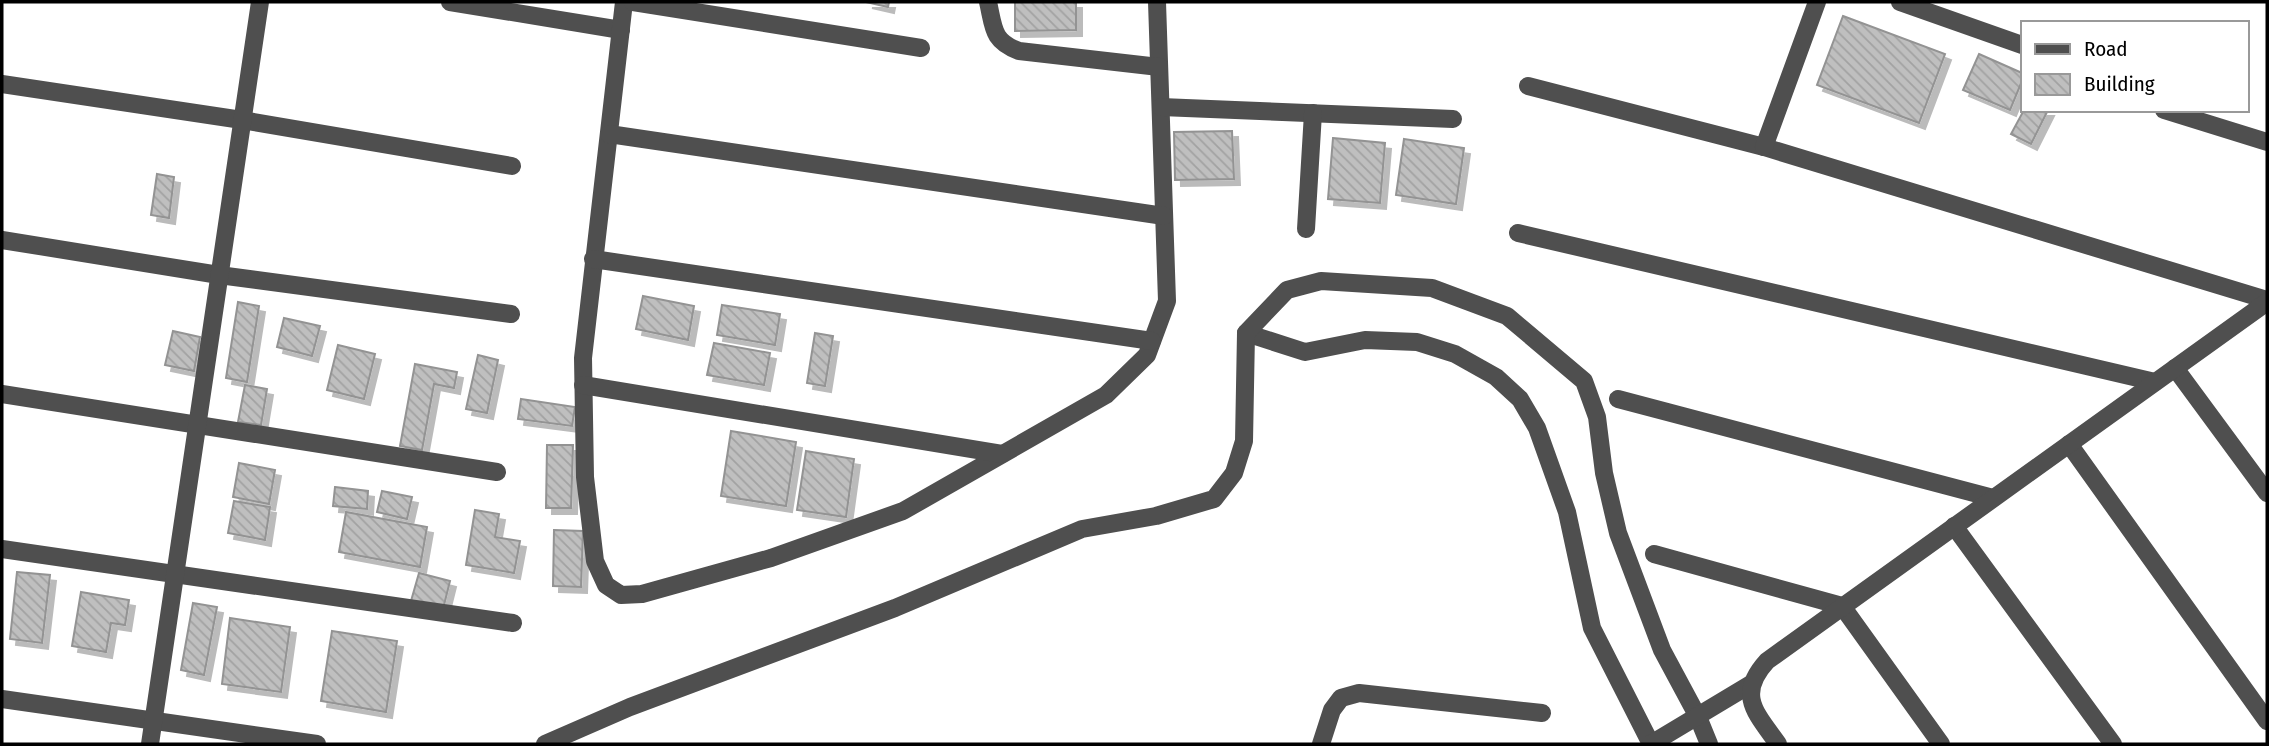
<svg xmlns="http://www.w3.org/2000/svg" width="2269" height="746" viewBox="0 0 2269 746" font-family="'Fira Sans Condensed',sans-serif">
	<defs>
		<pattern id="building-back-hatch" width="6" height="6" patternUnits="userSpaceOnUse" patternTransform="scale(1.75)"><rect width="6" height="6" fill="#bfbfbf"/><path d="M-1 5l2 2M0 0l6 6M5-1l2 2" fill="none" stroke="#a2a2a2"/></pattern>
		<filter id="shadow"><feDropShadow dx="6" dy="6" stdDeviation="0" flood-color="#0004"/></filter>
	</defs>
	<rect width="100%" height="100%" fill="#fff"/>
	<g fill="url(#building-back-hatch)" stroke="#939393" stroke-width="2" filter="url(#shadow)">
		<polygon points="866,2 889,2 888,7"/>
		<polygon points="1015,2 1076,2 1076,30 1015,31"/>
		<polygon points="1843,16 1945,54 1919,123 1817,85"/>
		<polygon points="1979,54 2022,73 2022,81 2010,110 1963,90"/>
		<polygon points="2024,110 2048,110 2031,144 2011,134"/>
		<polygon points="1232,131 1234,179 1175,180 1174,132"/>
		<polygon points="1333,138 1385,143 1380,203 1328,199"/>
		<polygon points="1404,139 1464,148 1456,204 1396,195"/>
		<polygon points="157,174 174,177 169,218 151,215"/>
		<polygon points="643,296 694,306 688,340 636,329"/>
		<polygon points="238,302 259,306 247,382 226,378"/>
		<polygon points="722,305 780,314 775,345 717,335"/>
		<polygon points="284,318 320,326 312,356 277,347"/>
		<polygon points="173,331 200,337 194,371 165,365"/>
		<polygon points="815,333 833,336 825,386 807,383"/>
		<polygon points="714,343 770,353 764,385 707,375"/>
		<polygon points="338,345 375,354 364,399 327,390"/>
		<polygon points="478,355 498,360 487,413 466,409"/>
		<polygon points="415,364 457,372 454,388 434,384 422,450 400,446"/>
		<polygon points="245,385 267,389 261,425 238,422"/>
		<polygon points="521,399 575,407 572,426 518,419"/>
		<polygon points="731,431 796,442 786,506 721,496"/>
		<polygon points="547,445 573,445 571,508 546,508"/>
		<polygon points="806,451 854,459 846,517 797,510"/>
		<polygon points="239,463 275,470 269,504 233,497"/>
		<polygon points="335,487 368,491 367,509 333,506"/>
		<polygon points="382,491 412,497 407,519 377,512"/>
		<polygon points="234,501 270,507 265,540 228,533"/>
		<polygon points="475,510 499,514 495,537 520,541 514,573 466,565"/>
		<polygon points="346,512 427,527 420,567 339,552"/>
		<polygon points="554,530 583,531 581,587 553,586"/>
		<polygon points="17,572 50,575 42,643 10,639"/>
		<polygon points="419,573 450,581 443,609 411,601"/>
		<polygon points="81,592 129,600 125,625 111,623 106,652 72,646"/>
		<polygon points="193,603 217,607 204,675 181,670"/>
		<polygon points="230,618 290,627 281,692 222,684"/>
		<polygon points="332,631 397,641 386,712 321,701"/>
	</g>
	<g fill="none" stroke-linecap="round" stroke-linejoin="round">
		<g stroke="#4f4f4f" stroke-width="18">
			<polyline points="450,2 621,30"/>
			<polyline points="624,2 583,358 585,477 595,561 606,585 621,595 642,594 771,558 903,511 1106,395 1147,355 1167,301 1157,2"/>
			<polyline points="633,2 921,48"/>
			<path d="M988,2C994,28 992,41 1019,51L1159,67"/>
			<polyline points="1900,2 2022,45"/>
			<polyline points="2,84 242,120 512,166"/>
			<polyline points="1528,86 1764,147 2267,300"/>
			<polyline points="1161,107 1453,119"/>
			<polyline points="2164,110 2267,142"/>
			<polyline points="609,134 1164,216"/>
			<polyline points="1764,147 1817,2"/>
			<polyline points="1306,229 1313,113"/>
			<polyline points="1518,233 2155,382"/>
			<polyline points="2,240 219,275 511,314"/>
			<polyline points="593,259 1152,341"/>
			<polyline points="1246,333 1305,352 1365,340 1417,342 1455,354 1496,377 1520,399 1537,428 1567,512 1592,628 1651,744"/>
			<polyline points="2175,368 2267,493"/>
			<polyline points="583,385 1002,454"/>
			<polyline points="2,394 497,472"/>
			<polyline points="1618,399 1993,498"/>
			<polyline points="2069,444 2267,721"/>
			<polyline points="1954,526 2113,744"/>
			<polyline points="2,549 513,623"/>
			<polyline points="1654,554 1842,606 1941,744"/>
			<polyline points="2,699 317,744"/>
			<polyline points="150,744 260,2"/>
			<polyline points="545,744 630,707 895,608 1082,529 1156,516 1214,499 1234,473 1244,441 1246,333 1287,290 1321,281 1432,288 1507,316 1584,381 1597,417 1604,473 1618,533 1662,650 1698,717 1709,744"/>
			<polyline points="1321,744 1332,710 1341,698 1359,693 1542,713"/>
			<polyline points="1651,744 1751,684"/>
			<path d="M1778,744C1756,713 1736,695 1767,661L2267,302"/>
		</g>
	</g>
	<rect width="2269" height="746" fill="none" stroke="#000000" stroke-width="7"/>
	<rect x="2021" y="21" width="228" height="91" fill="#ffffff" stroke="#999999" stroke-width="2"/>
	<rect x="2035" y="44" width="35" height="10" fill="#4f4f4f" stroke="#999999" stroke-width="2"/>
	<text x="2084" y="56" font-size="21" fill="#000000">Road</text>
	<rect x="2035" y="74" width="35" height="21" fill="url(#building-back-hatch)" stroke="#999999" stroke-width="2"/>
	<text x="2084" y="91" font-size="21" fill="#000000">Building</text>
</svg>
